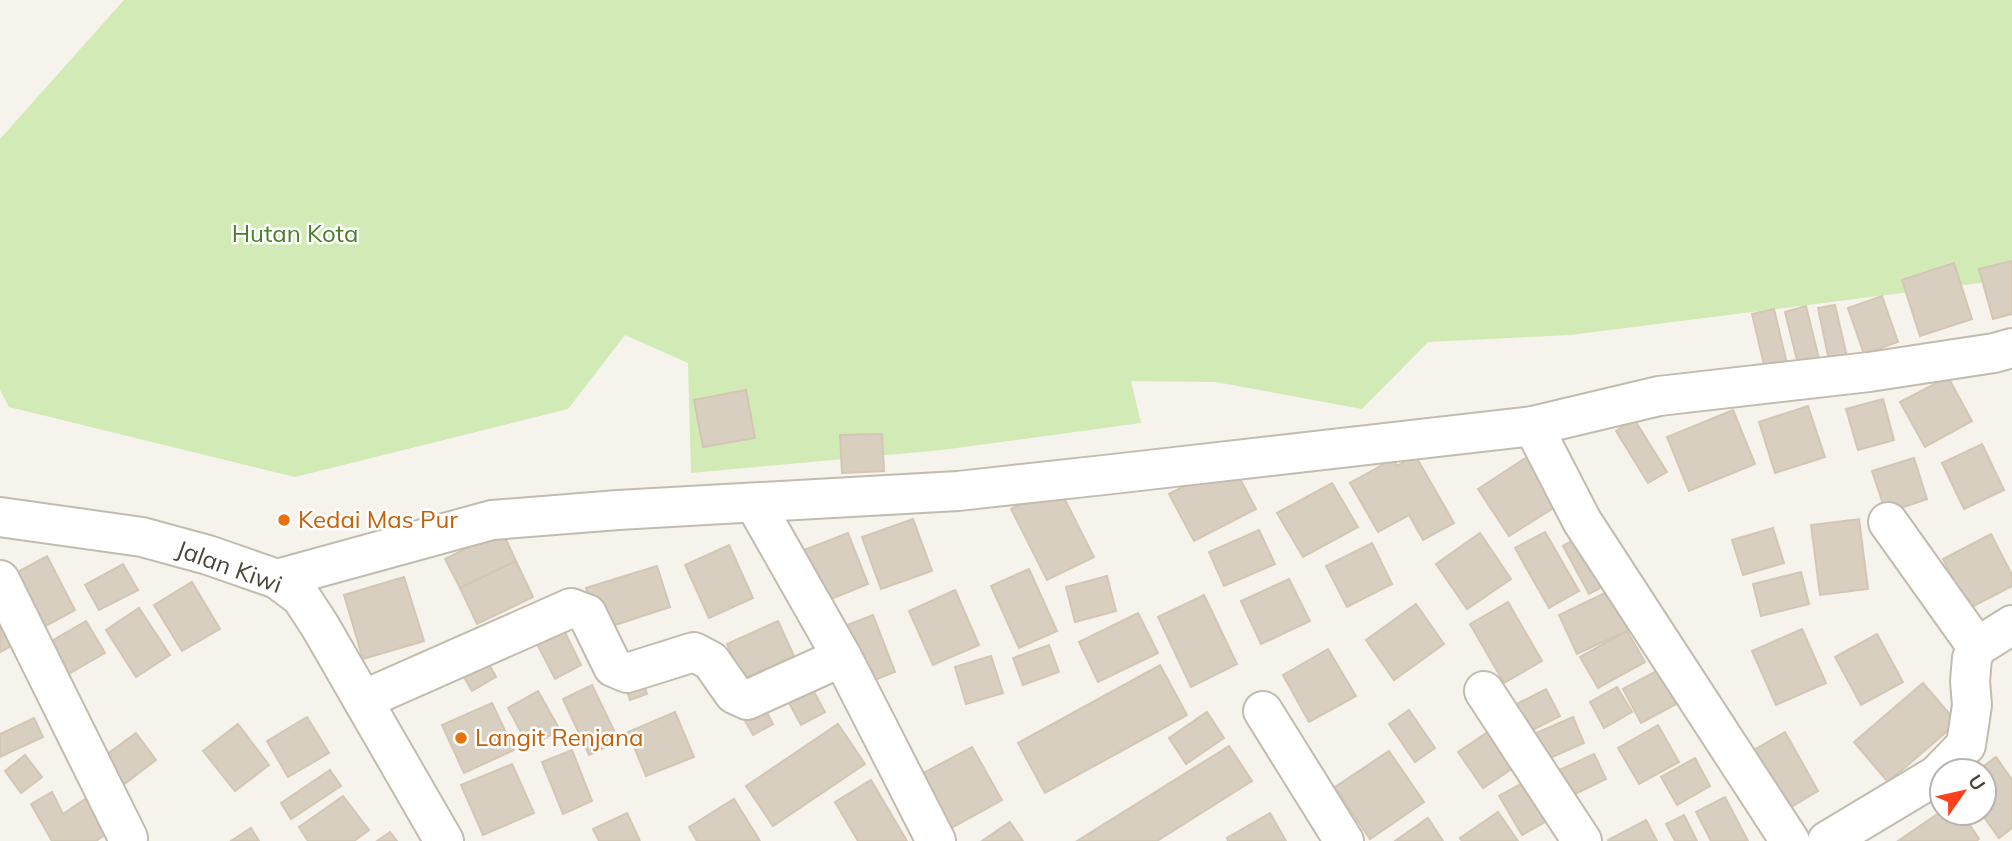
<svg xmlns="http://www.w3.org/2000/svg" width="2012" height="841" viewBox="0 0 2012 841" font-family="Mulish,sans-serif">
	<rect width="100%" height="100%" fill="#f6f3ec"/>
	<polygon fill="#d2eab5" points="124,0 2012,0 2012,279 1570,335 1428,342 1362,409 1216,382 1131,381 1141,423 942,450 691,473 688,363 625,335 568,409 295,477 9,407 0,390 0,139"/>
	<g fill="#d8cfc1" stroke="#d3c7b4" stroke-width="2">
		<polygon points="2012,261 2012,314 1993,319 1979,269"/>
		<polygon points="1954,263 1972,319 1920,336 1902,280"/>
		<polygon points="1882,296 1898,342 1864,354 1848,308"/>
		<polygon points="1835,305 1848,361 1830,365 1818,308"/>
		<polygon points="1806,306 1819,359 1798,364 1785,312"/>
		<polygon points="1774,309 1787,364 1765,369 1752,314"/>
		<polygon points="1948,377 1972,421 1925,447 1900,402"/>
		<polygon points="746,390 755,438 703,447 694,400"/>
		<polygon points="1883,399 1894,440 1858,450 1846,409"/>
		<polygon points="1808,406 1825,457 1775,473 1759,422"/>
		<polygon points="1733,410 1755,464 1689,491 1667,437"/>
		<polygon points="1634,419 1667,472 1648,483 1616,431"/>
		<polygon points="882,434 884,471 842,473 840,435"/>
		<polygon points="1982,444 2004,490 1964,509 1942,463"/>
		<polygon points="1415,455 1454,523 1423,540 1409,515 1378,532 1350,483 1393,459 1397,466"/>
		<polygon points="1530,455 1560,504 1509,536 1478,489"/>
		<polygon points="1914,458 1927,499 1886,513 1872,471"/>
		<polygon points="1231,462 1256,509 1194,541 1169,494"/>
		<polygon points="1332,483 1358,527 1303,557 1277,513"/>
		<polygon points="1057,484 1094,557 1047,580 1011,509"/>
		<polygon points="913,519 932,571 881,589 862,537"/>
		<polygon points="1859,519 1868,589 1820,595 1811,525"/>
		<polygon points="1773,528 1784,563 1743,575 1732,540"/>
		<polygon points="1259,530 1275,564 1224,586 1209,552"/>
		<polygon points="502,531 516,561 460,588 445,559"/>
		<polygon points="1545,532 1579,591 1549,608 1515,548"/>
		<polygon points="848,533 868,584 824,602 804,550"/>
		<polygon points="1480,533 1511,579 1467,609 1436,564"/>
		<polygon points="1991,534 2012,575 2012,586 1968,609 1943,559"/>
		<polygon points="1582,535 1608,584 1589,594 1563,546"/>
		<polygon points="1372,543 1392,584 1347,607 1326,566"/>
		<polygon points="729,545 753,598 709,618 685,565"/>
		<polygon points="47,556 75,610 42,628 14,574"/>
		<polygon points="516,561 533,597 477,624 460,588"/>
		<polygon points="123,564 138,590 99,610 85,585"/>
		<polygon points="657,566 670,607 600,630 586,588"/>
		<polygon points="1029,569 1057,631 1019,648 991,586"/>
		<polygon points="1801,572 1809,604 1761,616 1753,584"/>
		<polygon points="1107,576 1116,611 1075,622 1066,587"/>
		<polygon points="404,577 424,641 363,659 344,595"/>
		<polygon points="1289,579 1310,621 1261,644 1241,601"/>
		<polygon points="192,582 220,629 182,651 154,605"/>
		<polygon points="955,590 979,645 933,665 909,611"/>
		<polygon points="1611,590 1629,630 1577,654 1559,615"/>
		<polygon points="1204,595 1237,664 1191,687 1158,617"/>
		<polygon points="1508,602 1542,661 1504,683 1470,624"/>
		<polygon points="1416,604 1444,644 1394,680 1366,640"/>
		<polygon points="139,608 170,655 136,677 106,630"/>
		<polygon points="1138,613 1158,653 1098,682 1079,642"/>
		<polygon points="873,615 895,672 859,686 837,629"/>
		<polygon points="557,616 581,665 555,679 530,630"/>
		<polygon points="0,618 15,644 0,652"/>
		<polygon points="86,621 105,653 60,679 41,647"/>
		<polygon points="778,621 794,656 743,679 727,644"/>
		<polygon points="1802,629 1826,683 1776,705 1752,651"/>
		<polygon points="1627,631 1645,662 1598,688 1580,657"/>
		<polygon points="1877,634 1903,682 1861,705 1835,657"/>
		<polygon points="1049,645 1059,672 1023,685 1013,658"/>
		<polygon points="1328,649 1356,696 1309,722 1283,675"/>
		<polygon points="482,652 496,677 472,691 457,665"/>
		<polygon points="991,656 1003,693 966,704 955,667"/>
		<polygon points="1160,665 1187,715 1045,793 1018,743"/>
		<polygon points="1660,669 1678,703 1641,723 1623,689"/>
		<polygon points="640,673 647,694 630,700 623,680"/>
		<polygon points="807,679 825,712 801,725 783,692"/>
		<polygon points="1923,683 1957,723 1888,782 1854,742"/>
		<polygon points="592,685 619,741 589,755 563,699"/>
		<polygon points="1617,687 1632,712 1604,728 1590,702"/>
		<polygon points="1546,689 1560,716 1517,738 1503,711"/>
		<polygon points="538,691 560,730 529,747 508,708"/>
		<polygon points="760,699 773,724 753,735 739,710"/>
		<polygon points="492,703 514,750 464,773 442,725"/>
		<polygon points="1409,710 1435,748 1415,762 1389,724"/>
		<polygon points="675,712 694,757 646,776 628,732"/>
		<polygon points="1207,712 1224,738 1186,764 1169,738"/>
		<polygon points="307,717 329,753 288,777 267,741"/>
		<polygon points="1573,717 1584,743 1541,762 1529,736"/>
		<polygon points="34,718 43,737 0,757 0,734"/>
		<polygon points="238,724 269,765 235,791 203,751"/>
		<polygon points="838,724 865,764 773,826 746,786"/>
		<polygon points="1500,724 1525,760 1483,788 1458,752"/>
		<polygon points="1658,725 1679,762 1639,784 1618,748"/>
		<polygon points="1785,732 1818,791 1786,810 1752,751"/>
		<polygon points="136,733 156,760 123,785 102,758"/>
		<polygon points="1229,746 1252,781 1157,841 1077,841"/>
		<polygon points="972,747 1002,800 946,831 916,777"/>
		<polygon points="572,750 592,801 563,814 542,762"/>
		<polygon points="1389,751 1424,802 1370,839 1335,787"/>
		<polygon points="1594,754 1606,779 1565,799 1553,773"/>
		<polygon points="25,755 42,777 21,793 5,771"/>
		<polygon points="1996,757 2012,780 2012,828 1999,838 1981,813 1984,813 1984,771 1977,771"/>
		<polygon points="1695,758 1710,786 1677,805 1661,777"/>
		<polygon points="512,764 534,813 483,835 461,785"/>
		<polygon points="330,770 341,786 291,819 281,803"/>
		<polygon points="1537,775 1559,814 1522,835 1499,796"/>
		<polygon points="871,780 907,841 858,841 835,802"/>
		<polygon points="52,792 63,814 85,799 109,832 96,841 52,841 31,804"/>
		<polygon points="343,796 369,830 354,841 308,841 299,827"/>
		<polygon points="1725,797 1748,841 1711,841 1696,812"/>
		<polygon points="734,799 760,841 697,841 689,827"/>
		<polygon points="1942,811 1942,813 1962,813 1979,839 1976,841 1898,841"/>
		<polygon points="1498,812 1518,841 1462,841 1460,838"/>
		<polygon points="627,813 640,841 599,841 593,829"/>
		<polygon points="1270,813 1286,841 1228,841 1227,838"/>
		<polygon points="1684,815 1697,841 1675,841 1666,824"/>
		<polygon points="1428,818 1443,841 1395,841"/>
		<polygon points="1646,820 1657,841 1609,841 1608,840"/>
		<polygon points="1010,822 1023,841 982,841"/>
		<polygon points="251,828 259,841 231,841"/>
		<polygon points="390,832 397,841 377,841"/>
	</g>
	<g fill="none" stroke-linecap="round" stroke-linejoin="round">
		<g stroke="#c2bbae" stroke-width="42">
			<g id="street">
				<polyline points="1533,426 1582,521 1790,841"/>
				<polyline points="755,504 842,657 936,841"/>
				<polyline points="0,517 142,537 208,555 277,579 301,597 320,626 444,841"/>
				<polyline points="1888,522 1977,647"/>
				<polyline points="277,579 492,520 618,510 958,491 1113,474 1533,426 1659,396 1869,372 1994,353 2012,348"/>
				<polyline points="0,580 128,838"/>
				<polyline points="1484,691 1582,841"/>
				<polyline points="363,700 571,608 587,614 613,667 627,673 694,652 711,661 734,694 747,700 842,657"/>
				<polyline points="1263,711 1344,841"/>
				<polyline points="1827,841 1937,775 1966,745 1972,705 1970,681 1972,658 1977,647 2012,625"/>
			</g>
		</g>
		<use href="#street" stroke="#fff" stroke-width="38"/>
	</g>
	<g fill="#e8710a" stroke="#fff" stroke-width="2.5">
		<circle cx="284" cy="520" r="7"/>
		<circle cx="461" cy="738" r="7"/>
	</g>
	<g text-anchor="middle" stroke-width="5" stroke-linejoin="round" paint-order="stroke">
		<g font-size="24" fill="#4a7f2a" stroke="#fff">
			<text x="295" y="242">Hutan Kota</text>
		</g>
		<g font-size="24" fill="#c56008" stroke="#fff" text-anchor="start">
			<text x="298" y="528">Kedai Mas Pur</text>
			<text x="475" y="746">Langit Renjana</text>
		</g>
		<g font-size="24" fill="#4b4439" stroke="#fff">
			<text transform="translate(229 567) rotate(20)" y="8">Jalan Kiwi</text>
		</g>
	</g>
	<g transform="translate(1963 792) rotate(56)"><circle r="33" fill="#ffffff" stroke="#b7b4b0" stroke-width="2"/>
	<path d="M0-5L12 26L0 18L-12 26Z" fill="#fc3f1d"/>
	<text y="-10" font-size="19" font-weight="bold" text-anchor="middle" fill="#4b4439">U</text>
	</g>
</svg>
